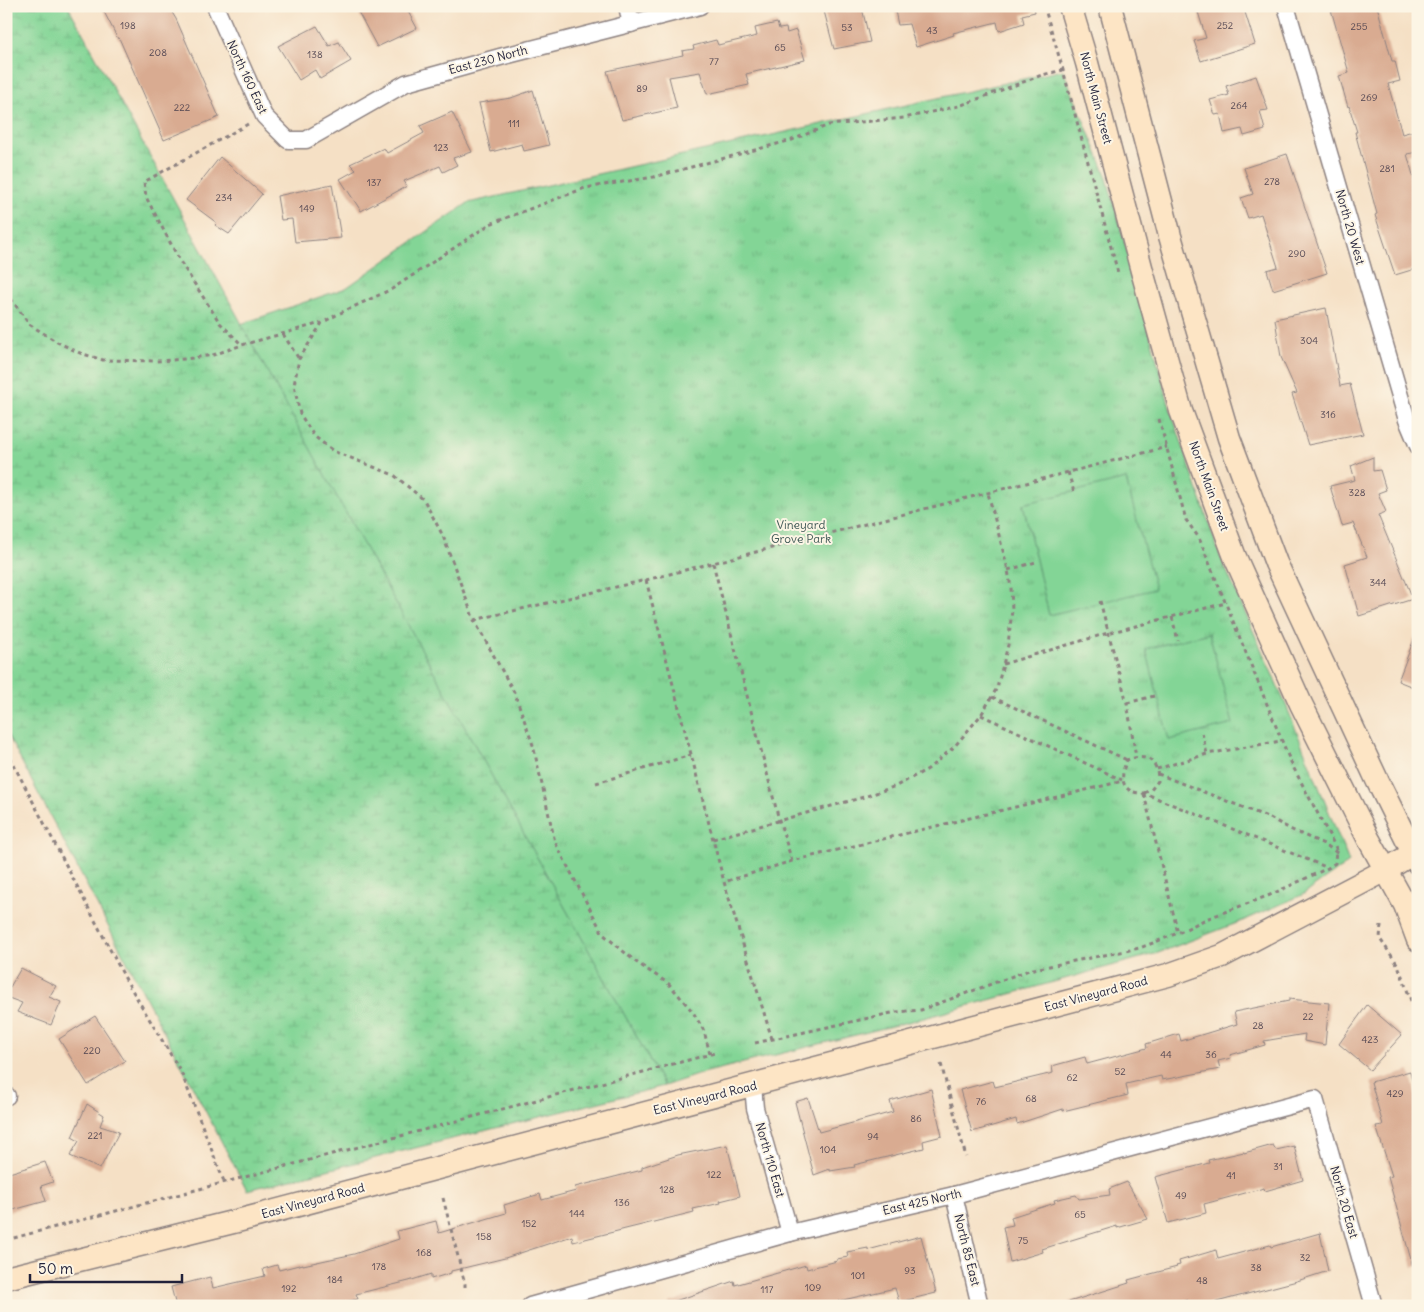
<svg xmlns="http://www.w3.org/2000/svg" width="1424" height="1312" viewBox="0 0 1424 1312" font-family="Delius,sans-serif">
	<defs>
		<pattern id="wetland-marsh" width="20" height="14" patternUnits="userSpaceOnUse" patternTransform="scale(1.25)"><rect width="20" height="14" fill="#83d596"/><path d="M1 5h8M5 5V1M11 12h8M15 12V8" fill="none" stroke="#71b782"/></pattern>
		<pattern id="park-tufts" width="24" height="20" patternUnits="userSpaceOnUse" patternTransform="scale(1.25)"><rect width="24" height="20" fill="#83d596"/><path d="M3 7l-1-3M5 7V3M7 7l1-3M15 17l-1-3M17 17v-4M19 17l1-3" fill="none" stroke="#71b782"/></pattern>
	</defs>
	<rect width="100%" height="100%" fill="#fcf5e5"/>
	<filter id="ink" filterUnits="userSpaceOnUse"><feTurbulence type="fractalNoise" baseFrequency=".02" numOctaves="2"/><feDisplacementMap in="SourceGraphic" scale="10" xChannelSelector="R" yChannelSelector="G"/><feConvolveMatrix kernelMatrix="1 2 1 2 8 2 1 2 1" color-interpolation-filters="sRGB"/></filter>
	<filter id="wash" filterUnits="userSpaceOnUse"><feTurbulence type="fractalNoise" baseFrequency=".0096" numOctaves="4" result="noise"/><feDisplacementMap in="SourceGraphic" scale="20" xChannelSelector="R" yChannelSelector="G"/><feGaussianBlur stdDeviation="1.12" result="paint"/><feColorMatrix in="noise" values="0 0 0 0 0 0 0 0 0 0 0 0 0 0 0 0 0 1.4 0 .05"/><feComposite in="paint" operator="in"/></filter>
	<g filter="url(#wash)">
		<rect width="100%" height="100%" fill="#f5e0c5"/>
		<polygon fill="url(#wetland-marsh)" stroke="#527c68" points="6,6 68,6 278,390 314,436 406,586 664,1086 247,1190 6,732"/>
		<polygon fill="url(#park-tufts)" stroke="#527c68" points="1063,70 1106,175 1171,411 1220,556 1286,705 1349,862 1302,895 1245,920 1158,953 924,1018 703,1073 664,1086 241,324 346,288 468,203"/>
		<g fill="#83d596" stroke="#527c68">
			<polygon points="1126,479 1155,589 1049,615 1023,504"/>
			<polygon points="1209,633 1233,724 1169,740 1146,649"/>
		</g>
		<g id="blocks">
			<g fill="#d9ab91">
				<polygon points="101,6 168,6 176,19 219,117 164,140 119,38 118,39"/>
				<polygon points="355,6 405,6 417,28 377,47"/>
				<polygon points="843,6 847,11 862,8 870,42 834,49 824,11"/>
				<polygon points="894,6 1034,6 1035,12 1022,15 1024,23 999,31 997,22 953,33 954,35 916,47 909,24 898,25"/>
				<polygon points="1214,6 1243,6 1255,44 1201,61 1194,41 1206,38 1198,12"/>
				<polygon points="1330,6 1377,6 1392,61 1395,61 1400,81 1388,84 1402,134 1413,131 1418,148 1418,152 1407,154 1418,193 1418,268 1395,275 1375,215 1377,214 1355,132 1357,132 1349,106 1348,107 1339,76 1349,73"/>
				<polygon points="777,23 779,29 786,28 787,33 796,30 805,60 746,74 749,85 707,94 700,72 669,77 677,108 622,120 607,71 683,55 682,51 694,49 693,46 716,40 718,45 757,36 755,28"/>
				<polygon points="317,26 329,46 339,42 351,61 320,79 315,70 299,80 278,46"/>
				<polygon points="1256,76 1268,110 1260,111 1265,130 1244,136 1242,129 1224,133 1220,114 1215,115 1210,100 1229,95 1226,86"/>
				<polygon points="533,90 549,145 524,151 522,144 491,152 479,103 511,98"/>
				<polygon points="452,112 472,152 453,158 457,165 443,172 440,166 404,181 407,186 361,211 340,179 356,170 350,164 384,148 387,153 424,133 420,126"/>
				<polygon points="1287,154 1327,273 1273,290 1267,270 1278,267 1261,214 1248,218 1241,198 1253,194 1244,168"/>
				<polygon points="220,157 262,194 229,234 215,225 217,223 186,200"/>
				<polygon points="332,184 341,238 295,242 292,219 281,220 277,196"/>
				<polygon points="1326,308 1340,386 1350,384 1363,434 1308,445 1292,394 1297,393 1281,357 1275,319"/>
				<polygon points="1373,457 1373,471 1380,470 1386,490 1378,493 1386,512 1378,515 1413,599 1359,616 1345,564 1367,557 1353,523 1342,526 1330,486 1355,480 1351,466"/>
				<polygon points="1416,634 1418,634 1418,689 1398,681"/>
				<polygon points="21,968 56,986 49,997 61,1002 51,1025 17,1012 22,1003 6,997 6,994"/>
				<polygon points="1289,999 1329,1003 1325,1045 1304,1041 1305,1034 1264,1041 1265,1045 1230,1055 1231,1058 1218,1061 1220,1069 1162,1080 1161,1076 1126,1084 1128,1095 1063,1111 1063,1109 1017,1124 1016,1119 972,1132 960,1090 993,1081 995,1087 1053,1073 1052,1066 1085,1057 1087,1064 1147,1048 1146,1044 1179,1034 1181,1041 1237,1024 1234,1012 1289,1001"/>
				<polygon points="1367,1005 1402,1035 1370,1070 1339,1044"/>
				<polygon points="95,1016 125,1061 88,1085 59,1039"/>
				<polygon points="1410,1071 1418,1105 1418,1266 1413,1267 1388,1177 1392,1176 1376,1126 1383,1125 1371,1082"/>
				<polygon points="931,1089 942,1136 923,1141 924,1148 854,1165 855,1167 830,1171 830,1169 814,1175 795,1102 808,1098 819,1132 893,1112 890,1101"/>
				<polygon points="87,1104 104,1115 100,1126 119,1132 100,1169 70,1156 79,1141 72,1137"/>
				<polygon points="727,1145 740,1196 720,1201 721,1203 693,1209 694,1212 573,1242 572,1236 505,1258 451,1271 451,1273 431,1279 431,1274 409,1281 356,1294 358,1299 327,1306 176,1306 171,1287 210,1277 213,1288 265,1276 263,1269 277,1265 279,1270 303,1264 303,1265 354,1254 399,1239 397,1231 436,1221 439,1233 506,1213 504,1205 540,1194 542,1200 576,1191 575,1187 642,1170 642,1167 678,1155"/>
				<polygon points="1273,1145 1276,1150 1294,1146 1303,1180 1265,1191 1264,1188 1204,1204 1206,1213 1168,1223 1155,1177 1209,1163 1208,1160 1244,1152 1244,1153"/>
				<polygon points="45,1162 53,1182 41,1186 46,1201 9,1211 6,1199 6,1174"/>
				<polygon points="1127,1182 1148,1219 1117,1228 1117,1226 1042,1249 1043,1252 1010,1262 1003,1227 1013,1225 1011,1217 1055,1203 1054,1200 1076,1195 1079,1199 1110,1195 1109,1189"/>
				<polygon points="1320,1233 1328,1271 1297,1281 1201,1306 1189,1306 1187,1300 1162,1306 1069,1306 1069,1302 1129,1283 1128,1280 1177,1267 1176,1266 1180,1265 1179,1261 1216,1250 1218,1259 1270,1245 1271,1247"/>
				<polygon points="921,1236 936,1293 899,1302 895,1288 839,1301 840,1306 670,1306 669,1303 734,1281 735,1285 806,1265 807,1269 837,1261 837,1259 848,1257 847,1252 868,1248 868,1250"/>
			</g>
		</g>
	</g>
	<g filter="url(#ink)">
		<use href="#blocks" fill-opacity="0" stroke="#8c8180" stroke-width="1"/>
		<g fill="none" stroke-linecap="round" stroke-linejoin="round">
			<g stroke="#8c8180" stroke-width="19">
				<g id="street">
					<polyline points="215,6 264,116 288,140 306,140 406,83 500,57 700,6"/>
					<polyline points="627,6 631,24"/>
					<polyline points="1286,6 1407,420 1418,446"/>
					<polyline points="753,1086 755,1108 790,1233"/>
					<polyline points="6,1096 7,1096"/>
					<polyline points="954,1195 980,1306"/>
					<polyline points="530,1306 790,1233 954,1195 1315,1099 1374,1306"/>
				</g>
			</g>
			<g stroke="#8c8180" stroke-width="25">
				<g id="secondary">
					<polyline points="1070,6 1087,63 1142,271 1181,411 1235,557 1301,704 1368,838 1405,905 1418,940"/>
					<polyline points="1110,6 1170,236 1229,438 1276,563 1378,782 1418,863"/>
					<polyline points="6,1278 245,1219 1168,975 1222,956 1386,870 1418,850"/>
				</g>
			</g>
			<g stroke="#8c8180" stroke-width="3" stroke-dasharray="4 4" stroke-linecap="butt">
				<polyline points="1044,6 1063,70 1118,273"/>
				<polyline points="248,124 144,182 146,197 181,263 220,323 242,345 321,323"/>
				<polyline points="6,292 29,324 57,342 80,353 103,360 156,361 186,359 213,355 242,345"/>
				<polyline points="283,334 299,359"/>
				<polyline points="1068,472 1074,492"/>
				<polyline points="713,563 779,820 792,861"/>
				<polyline points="1008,570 1036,562"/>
				<polyline points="646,580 724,882"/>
				<polyline points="1100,601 1127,703 1136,757"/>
				<polyline points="1172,617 1178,641"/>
				<polyline points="474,620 646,580 1167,447"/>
				<polyline points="1003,664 1108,633 1226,603"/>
				<polyline points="992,697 1127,760"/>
				<polyline points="1127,703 1158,695"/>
				<polyline points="981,715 1122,780"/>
				<polyline points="1202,733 1207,754"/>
				<polyline points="6,750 126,980 181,1072 225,1184"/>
				<polyline points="1157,769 1207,754 1281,741"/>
				<polyline points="1158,774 1270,818 1292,830 1326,845 1340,855"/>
				<polyline points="596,783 691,755"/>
				<path d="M1144,793L1151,790L1158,781C1158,760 1147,753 1127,760C1119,777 1121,794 1144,793L1328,868"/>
				<polyline points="1144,794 1178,933"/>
				<polyline points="713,839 864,797 896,786 928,769 954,747 981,715 997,688 1008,645 1012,610 1011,588 1008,570 988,493"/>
				<polyline points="1381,925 1380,939 1398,965 1418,1020"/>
				<polyline points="772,1039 724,882 792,861 1123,781"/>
				<polyline points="755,1043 896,1012 921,1010 1029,970 1140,948 1178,933 1206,919 1270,895 1328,868 1335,863 1336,848 1291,763 1199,538 1186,520 1159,419"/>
				<polyline points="710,1054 704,1031 693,1012 669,984 636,962 603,934 555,842 533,745 515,694 474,620 443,536 424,500 394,475 333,451 314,436 300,414 294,385 299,359 322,323 338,314 392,289 490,224 585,188 654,177 792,140 829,125 904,118 959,106 1042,75 1063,70"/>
				<polyline points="941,1064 966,1157"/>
				<polyline points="443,1198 465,1284 465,1287"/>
				<polyline points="6,1240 715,1053"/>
			</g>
			<use href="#street" stroke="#fff" stroke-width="16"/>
			<use href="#secondary" stroke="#fde5c5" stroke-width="22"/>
		</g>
	</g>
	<g text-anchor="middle" stroke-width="4" stroke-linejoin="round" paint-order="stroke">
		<g font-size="10" fill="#504450">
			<text x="128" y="29">198</text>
			<text x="1225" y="29">252</text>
			<text x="1359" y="30">255</text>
			<text x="847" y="31">53</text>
			<text x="932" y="34">43</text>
			<text x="780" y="51">65</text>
			<text x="158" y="56">208</text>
			<text x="315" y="58">138</text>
			<text x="714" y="65">77</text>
			<text x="642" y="92">89</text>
			<text x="1369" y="101">269</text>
			<text x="1239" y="109">264</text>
			<text x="182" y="111">222</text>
			<text x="514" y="127">111</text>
			<text x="441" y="151">123</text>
			<text x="1387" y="172">281</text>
			<text x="1272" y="185">278</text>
			<text x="374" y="186">137</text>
			<text x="224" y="201">234</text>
			<text x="307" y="212">149</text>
			<text x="1297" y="257">290</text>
			<text x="1309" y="344">304</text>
			<text x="1328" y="418">316</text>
			<text x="1357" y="496">328</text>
			<text x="1378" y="586">344</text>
			<text x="1308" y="1020">22</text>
			<text x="1258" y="1029">28</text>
			<text x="1370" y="1043">423</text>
			<text x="92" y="1054">220</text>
			<text x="1166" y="1058">44</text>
			<text x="1211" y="1058">36</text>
			<text x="1120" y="1075">52</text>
			<text x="1072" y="1081">62</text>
			<text x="1395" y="1097">429</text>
			<text x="1031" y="1102">68</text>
			<text x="981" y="1105">76</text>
			<text x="916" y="1122">86</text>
			<text x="95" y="1139">221</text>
			<text x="873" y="1140">94</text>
			<text x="828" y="1153">104</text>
			<text x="1278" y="1170">31</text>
			<text x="714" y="1178">122</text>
			<text x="1231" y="1179">41</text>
			<text x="667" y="1193">128</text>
			<text x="1181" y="1199">49</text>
			<text x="622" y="1206">136</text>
			<text x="577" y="1217">144</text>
			<text x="1080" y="1218">65</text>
			<text x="529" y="1227">152</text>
			<text x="484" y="1240">158</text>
			<text x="1023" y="1244">75</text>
			<text x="424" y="1256">168</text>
			<text x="1305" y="1261">32</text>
			<text x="379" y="1270">178</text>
			<text x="1256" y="1271">38</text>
			<text x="910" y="1274">93</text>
			<text x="858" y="1279">101</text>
			<text x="335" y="1283">184</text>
			<text x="1202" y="1284">48</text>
			<text x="813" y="1291">109</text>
			<text x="289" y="1292">192</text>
			<text x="767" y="1293">117</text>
		</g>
		<g font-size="12" fill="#22223b" stroke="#fcf5e5">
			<text transform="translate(488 60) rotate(-15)" y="4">East 230 North</text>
			<text transform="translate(247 77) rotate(65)" y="4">North 160 East</text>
			<text transform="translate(1096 98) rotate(75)" y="4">North Main Street</text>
			<text transform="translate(1350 227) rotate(74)" y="4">North 20 West</text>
			<text transform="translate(1209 486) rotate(70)" y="4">North Main Street</text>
			<text transform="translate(1096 994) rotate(-15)" y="4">East Vineyard Road</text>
			<text transform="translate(705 1098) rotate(-14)" y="4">East Vineyard Road</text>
			<text transform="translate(770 1160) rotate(74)" y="4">North 110 East</text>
			<text transform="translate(313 1201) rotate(-15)" y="4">East Vineyard Road</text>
			<text transform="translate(922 1202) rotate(-13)" y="4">East 425 North</text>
			<text transform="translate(1344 1202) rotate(74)" y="4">North 20 East</text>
			<text transform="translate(967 1250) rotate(76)" y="4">North 85 East</text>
		</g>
		<g font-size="12" fill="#3f5856" stroke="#fcf5e5">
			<text x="801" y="529">Vineyard<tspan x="801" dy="14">Grove Park</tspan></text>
		</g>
	</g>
	<rect width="1424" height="1312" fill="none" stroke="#fcf5e5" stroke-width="25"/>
	<path d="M30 1274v8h152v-8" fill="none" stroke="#22223b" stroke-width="2.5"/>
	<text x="38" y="1274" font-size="15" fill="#22223b" stroke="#fcf5e5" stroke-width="4" paint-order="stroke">50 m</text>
</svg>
